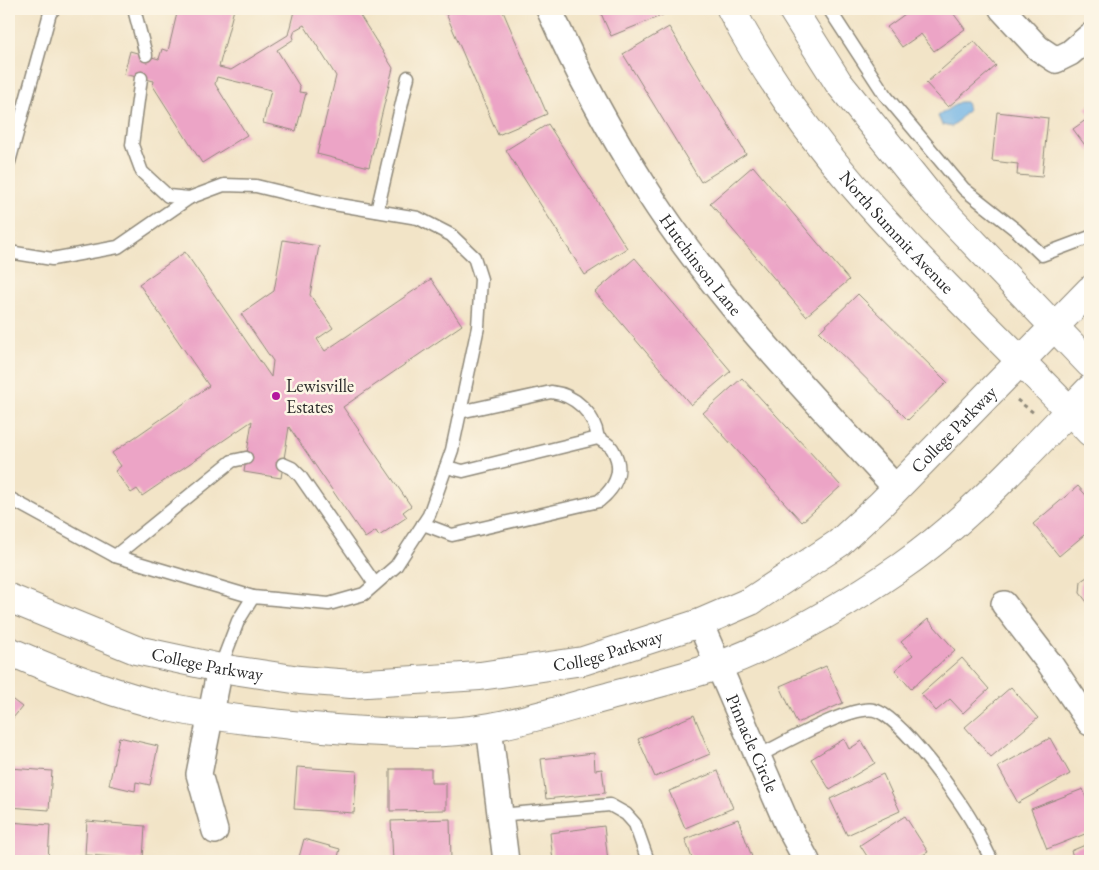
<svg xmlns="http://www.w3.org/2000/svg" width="1099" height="870" viewBox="0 0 1099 870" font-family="'EB Garamond',serif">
	<rect width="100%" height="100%" fill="#fcf5e5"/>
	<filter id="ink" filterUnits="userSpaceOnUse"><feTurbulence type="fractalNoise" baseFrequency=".02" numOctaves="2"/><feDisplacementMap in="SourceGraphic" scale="10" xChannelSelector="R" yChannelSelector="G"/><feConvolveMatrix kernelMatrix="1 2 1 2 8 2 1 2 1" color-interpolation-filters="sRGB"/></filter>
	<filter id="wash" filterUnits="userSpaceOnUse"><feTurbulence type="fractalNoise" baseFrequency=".0096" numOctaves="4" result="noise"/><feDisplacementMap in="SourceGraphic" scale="20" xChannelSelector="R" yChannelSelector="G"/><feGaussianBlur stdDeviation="1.12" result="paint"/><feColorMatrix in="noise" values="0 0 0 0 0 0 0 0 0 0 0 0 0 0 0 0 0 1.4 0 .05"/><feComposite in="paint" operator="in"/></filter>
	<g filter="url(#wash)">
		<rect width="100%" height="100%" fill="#f2e4c7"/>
		<polygon fill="#6fb3e5" stroke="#4d6f88" points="959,102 966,102 968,110 952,127 942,125 938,116"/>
		<g id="blocks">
			<g fill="#eca4c6">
				<polygon points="178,9 234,9 219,67 231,70 288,35 294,11 287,9 356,9 393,68 369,167 317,154 336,76 304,25 295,30 293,36 294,39 277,50 300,87 299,92 306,93 296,131 263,123 271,90 217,77 215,84 247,135 202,163 153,86 154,81 124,74 130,51 159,59 162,49 168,51"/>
				<polygon points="444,9 502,9 547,114 498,135"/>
				<polygon points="599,9 660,9 663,15 611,36"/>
				<polygon points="912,9 950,9 965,29 934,51 921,34 902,47 887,27"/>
				<polygon points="669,27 746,154 701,182 623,54"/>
				<polygon points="974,41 996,66 948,107 926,83"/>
				<polygon points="1090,105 1090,115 1085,108"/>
				<polygon points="997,112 1048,118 1042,177 1017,175 1018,164 992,161"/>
				<polygon points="1090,117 1090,152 1073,129"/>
				<polygon points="548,124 627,248 585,275 506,150"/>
				<polygon points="753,166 849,280 806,316 710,203"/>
				<polygon points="283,240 319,246 310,295 333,328 317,339 325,351 431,279 462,325 343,407 411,506 403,512 407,517 379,536 376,531 365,538 289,427 281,478 244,472 252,421 142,496 137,489 131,493 115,471 121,466 112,453 209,386 139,284 185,252 271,377 273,361 241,314 274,291"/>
				<polygon points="635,258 731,371 691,405 595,292"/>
				<polygon points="858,294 947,382 908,420 819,332"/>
				<polygon points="742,378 841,486 802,522 703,413"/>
				<polygon points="1078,486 1090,500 1090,530 1059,556 1033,524"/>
				<polygon points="1090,575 1090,606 1080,593 1081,581"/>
				<polygon points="928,619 955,650 911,689 895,670 913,655 901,642"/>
				<polygon points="962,658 989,689 963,713 950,699 936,711 921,694"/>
				<polygon points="826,666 843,703 797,723 780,686"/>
				<polygon points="1011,687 1038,718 991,757 965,727"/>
				<polygon points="9,697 22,707 9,723"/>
				<polygon points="694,715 710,754 655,777 638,739"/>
				<polygon points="119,737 158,746 150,785 136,782 135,791 109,785"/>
				<polygon points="1050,738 1070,774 1018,803 998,767"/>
				<polygon points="844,739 849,749 862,741 875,763 830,790 811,759"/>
				<polygon points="594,753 595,770 602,769 605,793 546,799 541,759"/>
				<polygon points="297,767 357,771 354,813 294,809"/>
				<polygon points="9,768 52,771 49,810 9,807"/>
				<polygon points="390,769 431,769 431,783 446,783 446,810 390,811"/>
				<polygon points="718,771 733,808 685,828 669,791"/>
				<polygon points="883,774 900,811 847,835 830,799"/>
				<polygon points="1083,789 1090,808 1090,832 1047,849 1031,809"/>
				<polygon points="905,816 928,852 912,861 870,861 860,845"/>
				<polygon points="450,819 451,861 393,861 391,821"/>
				<polygon points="738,819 752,857 741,861 693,861 685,839"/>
				<polygon points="87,821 145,826 143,859 85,855"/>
				<polygon points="9,822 50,825 48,861 9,861"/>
				<polygon points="604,826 608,861 553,861 550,833"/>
				<polygon points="304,839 340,849 337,861 298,861"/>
				<polygon points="1090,843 1090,861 1075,861 1071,851"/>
			</g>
		</g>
	</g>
	<g filter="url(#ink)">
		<use href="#blocks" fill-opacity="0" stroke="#8e8879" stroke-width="1"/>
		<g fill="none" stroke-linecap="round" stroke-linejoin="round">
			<g stroke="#8e8879" stroke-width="15">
				<g id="lane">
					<polyline points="134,9 146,55"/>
					<polyline points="829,9 885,95 964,189 1016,230 1042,255 1090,237"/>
					<polyline points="141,78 132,145 142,172 168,196 189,198 224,185 256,186 322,202 418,218 451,235 474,257 481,279 478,327 452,450 429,515 396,566 364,594 329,604 253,597 238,621 220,668"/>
					<polyline points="9,162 50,13 54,9"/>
					<polyline points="377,211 408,77"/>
					<polyline points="9,252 52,259 118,247 189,198"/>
					<path d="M460,412L551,392C576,395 594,413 598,438"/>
					<polyline points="283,464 292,468 300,476 375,584"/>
					<polyline points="9,498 115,556 253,597"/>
					<path d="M423,524L452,535L599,501C615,488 625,471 613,450C611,445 602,441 598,438L463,471L446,467"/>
					<polyline points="115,556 232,461 246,458"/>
					<path d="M758,756C781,745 850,705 874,710C900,715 962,802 975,827C981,838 986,850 992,861"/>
					<polyline points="500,815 610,805 626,814 635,824 648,861"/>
				</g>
			</g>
			<g stroke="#8e8879" stroke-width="28">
				<g id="street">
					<path id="s1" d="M549,9C577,72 610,133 648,192C715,297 812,397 896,488"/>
					<polyline points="1002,9 1038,48 1056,60 1070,53 1090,36"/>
					<polyline points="1004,604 1050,664 1090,723"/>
					<path id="s2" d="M700,623L788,826L807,861"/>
					<polyline points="489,727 506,861"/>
					<polyline points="215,831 199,774 220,668"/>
				</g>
			</g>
			<g stroke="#8e8879" stroke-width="30">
				<g id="secondary">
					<path id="s3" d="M731,9C816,174 964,299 1090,432"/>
					<polyline points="792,9 838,82 932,199 1090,364"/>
					<path id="s4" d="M9,598L136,650L220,668L300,680L351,684L480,676L583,661L700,623L751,601L839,543L881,504L1090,290"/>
					<path d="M9,651C57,672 116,695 168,707C223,719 279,724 335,729C384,733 441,736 491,727C530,720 569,707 607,697C644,687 681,678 717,666C783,642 844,606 902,566C972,517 1031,450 1090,389"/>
				</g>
			</g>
			<polyline stroke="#8e8879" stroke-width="3" stroke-dasharray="4 4" stroke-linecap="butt" points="1017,400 1034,413"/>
			<use href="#lane" stroke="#fff" stroke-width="12"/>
			<use href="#street" stroke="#fff" stroke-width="25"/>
			<use href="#secondary" stroke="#fff" stroke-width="28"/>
		</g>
	</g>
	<circle fill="#b5179e" stroke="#fcf5e5" stroke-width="2" cx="276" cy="396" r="5"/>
	<g text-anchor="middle" stroke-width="5" stroke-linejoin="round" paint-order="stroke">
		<g font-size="18" fill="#2b2b2b" stroke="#fcf5e5">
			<text dy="6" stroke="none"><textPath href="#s3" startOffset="279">North Summit Avenue</textPath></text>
			<text dy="6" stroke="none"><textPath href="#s1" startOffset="298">Hutchinson Lane</textPath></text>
			<text dy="6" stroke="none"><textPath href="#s4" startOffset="1034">College Parkway</textPath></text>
			<text dy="6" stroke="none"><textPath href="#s4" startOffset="615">College Parkway</textPath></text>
			<text dy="6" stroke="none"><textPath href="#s4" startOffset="210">College Parkway</textPath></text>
			<text dy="6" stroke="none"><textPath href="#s2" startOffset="131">Pinnacle Circle</textPath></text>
		</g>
		<g font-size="18" fill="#2b2b2b" stroke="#fcf5e5" text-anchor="start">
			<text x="286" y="392">Lewisville<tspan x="286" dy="21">Estates</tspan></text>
		</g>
	</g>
	<rect width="1099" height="870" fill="none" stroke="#fcf5e5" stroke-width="30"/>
</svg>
